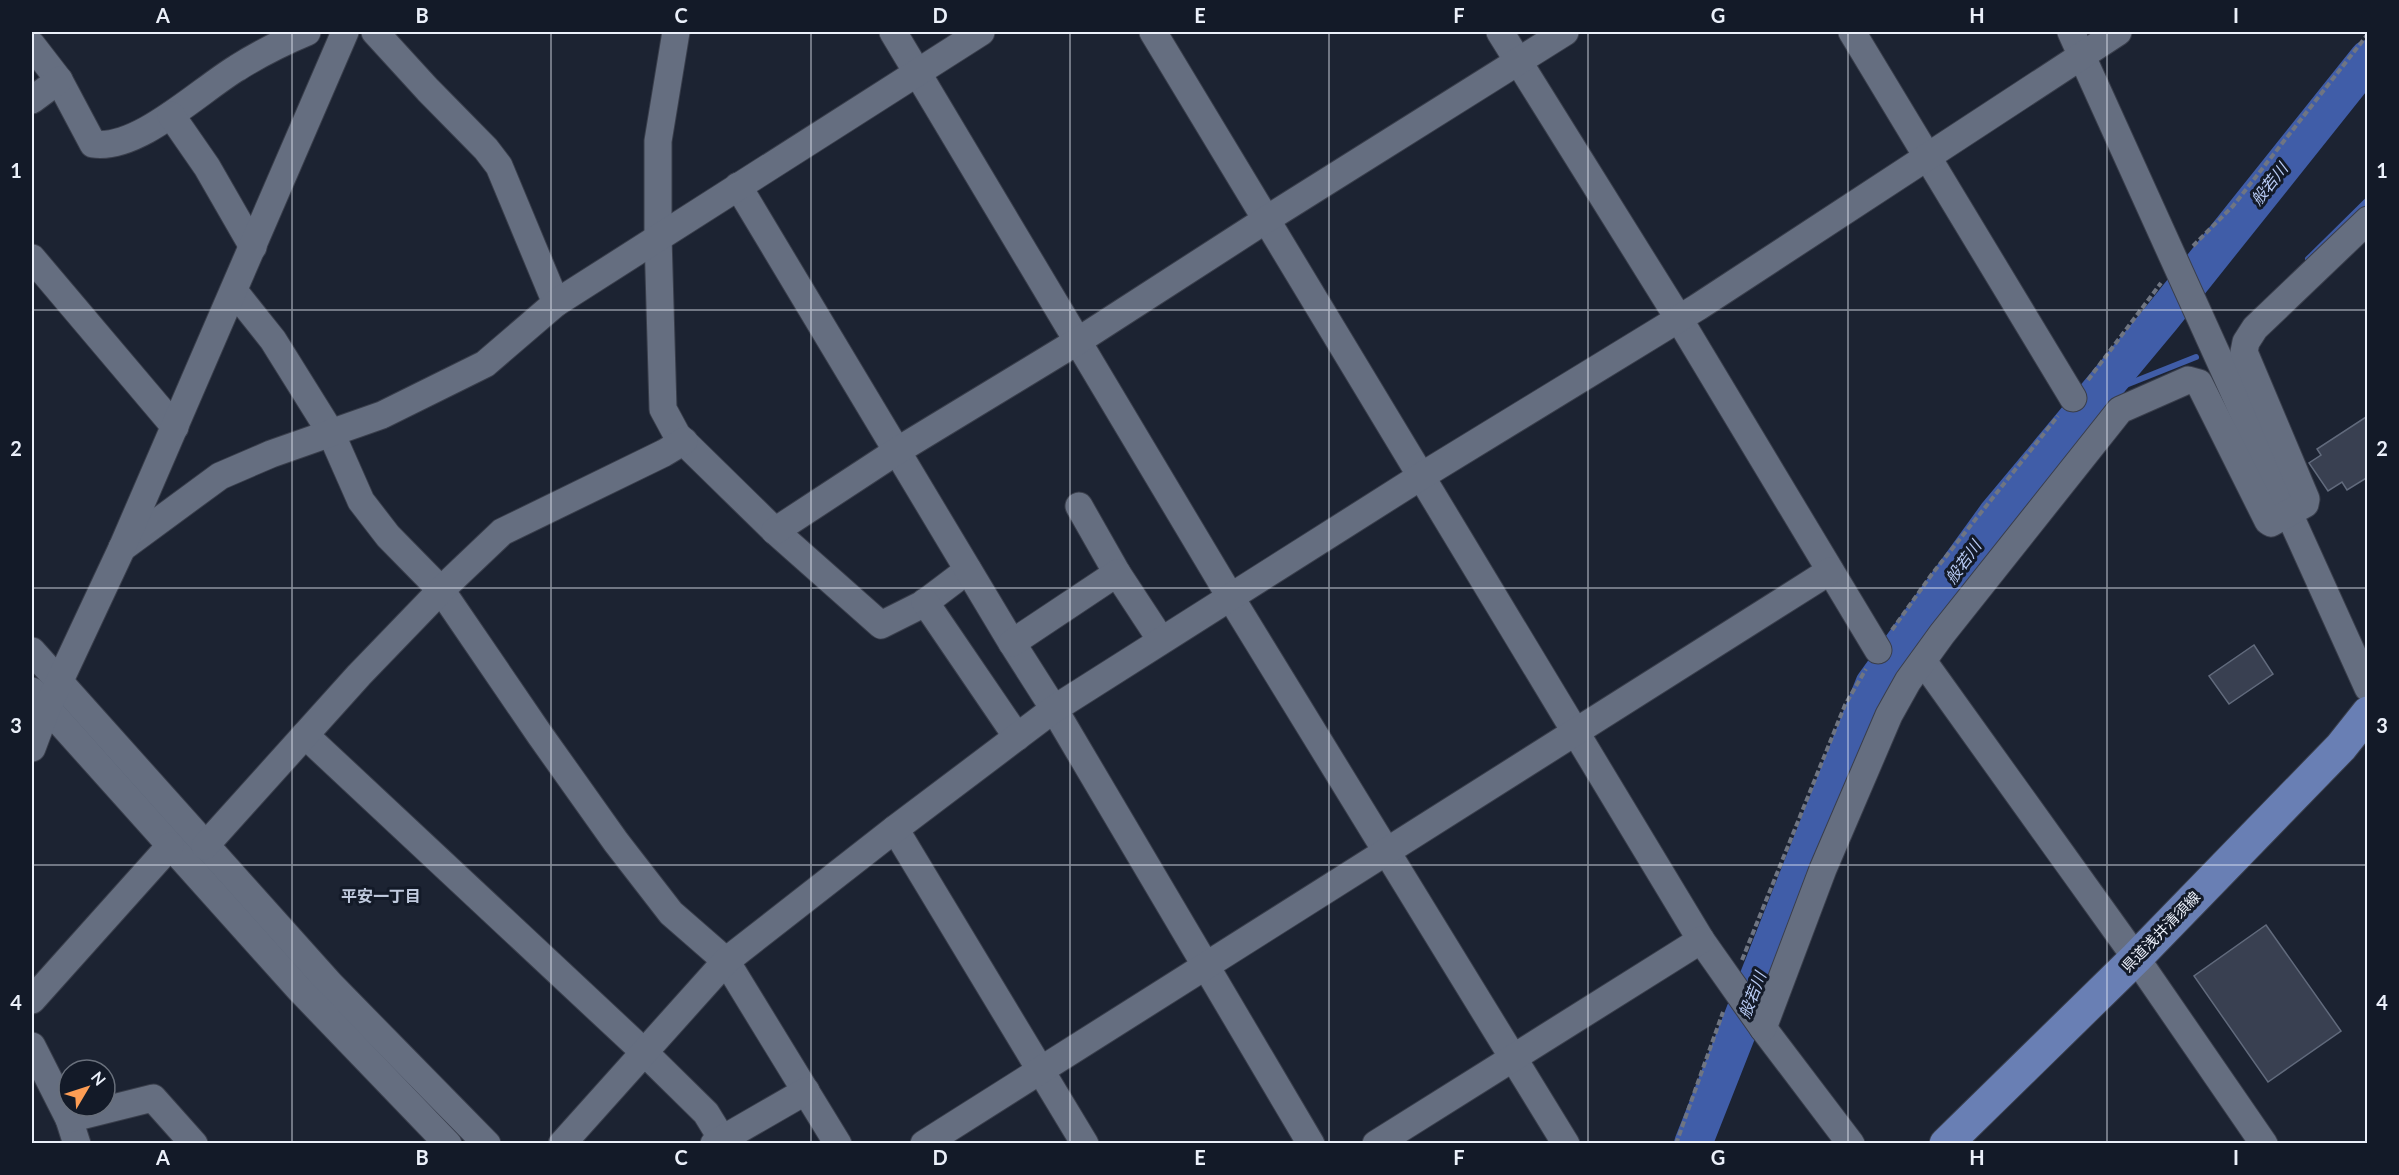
<svg xmlns="http://www.w3.org/2000/svg" width="2399" height="1175" viewBox="0 0 2399 1175" font-family="Lato,'Noto Sans JP',sans-serif">
	<rect width="100%" height="100%" fill="#1c2332"/>
	<g fill="none" stroke-linecap="round" stroke-linejoin="round">
		<g stroke="#405da8" stroke-width="6">
			<polyline points="2308,259 2368,200"/>
			<polyline points="2098,396 2196,357"/>
		</g>
		<polyline stroke="#405da8" stroke-width="38" points="1693,1144 1874,685 1997,515 2162,317 2368,59"/>
	</g>
	<g fill="#394051" stroke="#616a7c" stroke-width="1.5">
		<polygon points="2366,417 2368,419 2368,477 2347,490 2342,482 2328,491 2309,463 2321,455 2317,449"/>
		<polygon points="2254,645 2273,674 2229,704 2209,676"/>
		<polygon points="2266,925 2341,1031 2268,1082 2194,976"/>
	</g>
	<g fill="none" stroke-linecap="round" stroke-linejoin="round">
		<g stroke="#393e4b" stroke-width="29">
			<g id="minor">
				<polyline points="375,32 428,90 486,149 499,166 556,303"/>
				<polyline points="676,32 658,141 658,237 663,409 677,435 775,531 881,625 923,604 968,570"/>
				<polyline points="893,32 1231,598 1566,1144"/>
				<polyline points="1153,32 1701,940 1763,1028 1851,1144"/>
				<polyline points="1500,32 1679,319 1878,650"/>
				<polyline points="1852,32 2073,398"/>
				<polyline points="2071,32 2368,688"/>
				<path d="M32,45L59,80L93,144C138,151 200,90 237,68C259,54 283,42 307,32"/>
				<polyline points="32,100 59,80"/>
				<polyline points="171,115 207,167 253,247"/>
				<polyline points="738,186 1012,643 1054,709 1311,1144"/>
				<polyline points="32,258 175,427"/>
				<polyline points="234,291 273,340 331,433 361,501 388,536 441,590 540,735 616,842 671,913 726,961 838,1144"/>
				<polyline points="1079,506 1117,573"/>
				<polyline points="775,531 897,451 1078,341 1267,219 1565,32"/>
				<polyline points="122,548 220,476 271,454 382,415 485,364 556,303 981,32"/>
				<polyline points="925,602 1017,737"/>
				<polyline points="1012,643 1117,573 1161,640"/>
				<polyline points="32,651 331,985 487,1144"/>
				<polyline points="1923,661 2136,958 2264,1144"/>
				<polyline points="32,691 300,990 448,1144"/>
				<polyline points="305,735 644,1052 706,1113 722,1139"/>
				<polyline points="32,748 47,708 122,548 345,32"/>
				<polyline points="895,829 1085,1144"/>
				<polyline points="205,846 359,675 441,590 502,532 664,453 684,441"/>
				<polyline points="32,1000 170,846"/>
				<polyline points="1763,1028 1823,869 1889,715 1908,681 1942,634 2120,410 2188,380 2199,383 2268,521 2271,523 2305,504 2306,499 2244,352 2246,342 2255,328 2368,220"/>
				<polyline points="32,1046 69,1119 77,1144"/>
				<polyline points="69,1119 153,1098 194,1144"/>
				<polyline points="562,1144 726,961 895,829 1054,709 1420,477 1698,307 2118,32"/>
				<polyline points="714,1144 806,1091"/>
				<polyline points="924,1144 1830,571"/>
				<polyline points="1376,1144 1701,940"/>
			</g>
		</g>
		<g stroke="#393e4b" stroke-width="35">
			<polyline id="major" points="1946,1144 2136,958 2341,747 2368,713"/>
		</g>
		<g stroke="#6f7582" stroke-width="4" stroke-dasharray="6 3" stroke-linecap="butt">
			<polyline points="2193,246 2233,206 2368,34"/>
			<polyline points="2088,380 2161,283"/>
			<polyline points="1892,630 1932,574 2058,416"/>
			<polyline points="1742,960 1845,705 1866,669"/>
			<polyline points="1676,1144 1723,1012"/>
		</g>
		<use href="#minor" stroke="#656e80" stroke-width="27"/>
		<use href="#major" stroke="#697fb4" stroke-width="33"/>
	</g>
	<path fill="none" stroke="#ebf0fa" stroke-width="1.5" stroke-opacity="0.55" d="M292,32V1144M551,32V1144M811,32V1144M1070,32V1144M1329,32V1144M1588,32V1144M1848,32V1144M2107,32V1144M32,310H2368M32,588H2368M32,865H2368"/>
	<g text-anchor="middle" stroke-width="6" stroke-linejoin="round" paint-order="stroke">
		<g font-size="15" fill="#ebf0fa" stroke="#131a28">
			<text transform="translate(2161 932) rotate(-46)" y="5">県道浅井清須線</text>
		</g>
		<g font-size="16" font-style="italic" fill="#b7caf3" stroke="#131a28">
			<text transform="translate(2269 184) rotate(-52)" y="6">般若川</text>
			<text transform="translate(1963 562) rotate(-54)" y="6">般若川</text>
			<text transform="translate(1752 995) rotate(-69)" y="6">般若川</text>
		</g>
		<g font-size="16" font-weight="bold" fill="#c0cade" stroke="#131a28">
			<text x="381" y="902">平安一丁目</text>
		</g>
	</g>
	<rect width="2399" height="1175" fill="none" stroke="#131a28" stroke-width="66"/>
	<g transform="translate(87 1088) rotate(51)"><circle r="28" fill="#131a28" stroke="#69707c" stroke-width="1.5"/>
	<path d="M0-4.5L10 22L0 15L-10 22Z" fill="#fd9d54"/>
	<text y="-9" font-size="16" font-weight="bold" text-anchor="middle" fill="#ebf0fa">N</text>
	</g>
	<rect x="33" y="33" width="2333" height="1109" fill="none" stroke="#ebf0fa" stroke-width="2"/>
	<g font-size="20" text-anchor="middle" font-weight="bold" fill="#ebf0fa">
		<text x="163" y="23">A</text>
		<text x="422" y="23">B</text>
		<text x="681" y="23">C</text>
		<text x="940" y="23">D</text>
		<text x="1200" y="23">E</text>
		<text x="1459" y="23">F</text>
		<text x="1718" y="23">G</text>
		<text x="1977" y="23">H</text>
		<text x="2236" y="23">I</text>
		<text x="16" y="178">1</text>
		<text x="2382" y="178">1</text>
		<text x="16" y="456">2</text>
		<text x="2382" y="456">2</text>
		<text x="16" y="733">3</text>
		<text x="2382" y="733">3</text>
		<text x="16" y="1010">4</text>
		<text x="2382" y="1010">4</text>
		<text x="163" y="1165">A</text>
		<text x="422" y="1165">B</text>
		<text x="681" y="1165">C</text>
		<text x="940" y="1165">D</text>
		<text x="1200" y="1165">E</text>
		<text x="1459" y="1165">F</text>
		<text x="1718" y="1165">G</text>
		<text x="1977" y="1165">H</text>
		<text x="2236" y="1165">I</text>
	</g>
</svg>
